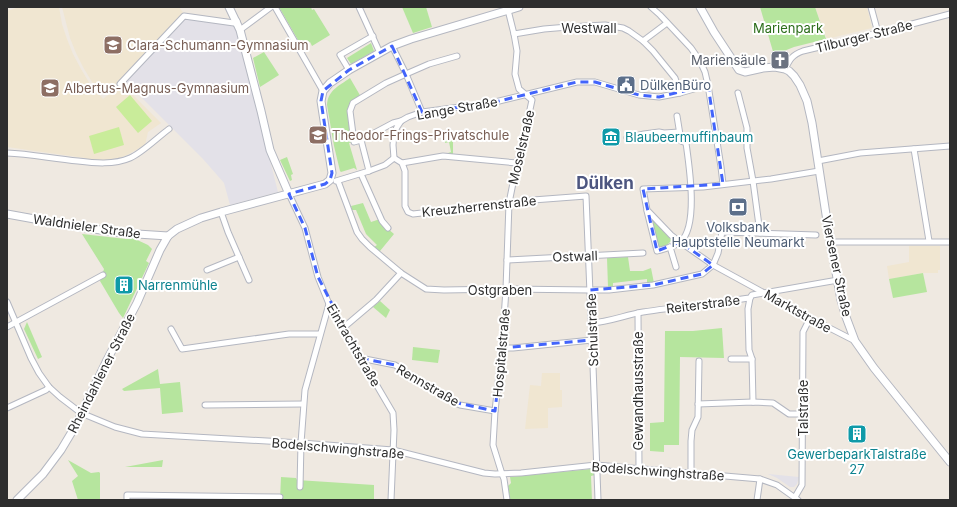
<svg xmlns="http://www.w3.org/2000/svg" width="957" height="507" viewBox="0 0 957 507" font-family="Inter,sans-serif">
	<rect width="100%" height="100%" fill="#efe9e1"/>
	<g fill="#e3e1e8">
		<polygon points="186,18 230,24 234,26 236,28 278,192 230,205 224,183 203,159 125,81"/>
		<polygon points="768,474 799,477 797,484 794,487 790,487 777,478"/>
	</g>
	<g fill="#f0e6d1">
		<polygon points="19,7 59,7 62,24 67,39 73,54 81,69 90,84 103,99 122,84 161,123 148,132 145,145 127,155 119,158 103,161 87,160 85,158 7,147 7,11"/>
		<polygon points="62,7 179,7 184,14 120,81 104,95 92,82 83,67 76,53 70,38"/>
		<polygon points="815,7 867,7 872,28 827,39"/>
		<polygon points="909,246 940,246 940,270 938,270 938,273 923,273 889,279 887,266 909,262"/>
		<polygon points="542,373 560,373 560,390 562,390 562,407 548,408 548,428 525,429 530,385 541,386"/>
	</g>
	<g fill="#b6e59e">
		<polygon points="279,7 311,7 312,10 314,9 330,35 312,46 310,42 302,47"/>
		<polygon points="402,7 426,7 432,27 413,33"/>
		<polygon points="760,7 815,7 826,39 794,47 774,55"/>
		<polygon points="371,43 374,51 351,64 347,58"/>
		<polygon points="264,52 279,75 260,87 253,58"/>
		<path d="M350,78L361,97L348,108L353,142L349,143L357,170L354,168L341,172L340,171L334,146L327,105C328,90 339,86 350,78Z"/>
		<polygon points="453,131 453,155 440,154 440,153 444,153 445,154 451,152 449,142 445,143 445,142 444,142 442,133"/>
		<polygon points="287,157 293,174 291,175 292,180 290,181 280,160"/>
		<polygon points="363,203 371,222 380,219 381,223 394,234 380,251 378,252 373,248 377,245 366,234 356,210 352,210 351,206"/>
		<polygon points="651,218 672,240 666,246 659,248"/>
		<polygon points="82,234 126,239 133,238 148,245 152,249 146,261 149,263 123,318 119,313 100,281 104,269"/>
		<polygon points="628,257 630,271 643,271 651,268 654,283 647,284 647,279 613,283 613,286 608,287 607,258"/>
		<polygon points="923,273 927,292 893,298 889,279"/>
		<polygon points="380,301 390,310 386,318 373,307"/>
		<polygon points="27,322 42,357 38,359 24,329"/>
		<polygon points="722,328 724,358 680,357 679,445 664,445 664,452 650,451 650,423 664,422 665,331 693,331"/>
		<polygon points="413,347 440,350 438,363 412,360"/>
		<polygon points="158,369 160,384 180,382 183,412 162,414 160,388 124,391 122,389"/>
		<polygon points="68,460 91,473 99,472 100,473 100,500 78,500 72,481 78,476"/>
		<polygon points="163,460 162,467 125,467"/>
		<polygon points="591,469 593,471 595,475 591,476 592,500 510,500 508,486 511,483 510,477"/>
		<polygon points="281,477 296,478 297,480 374,485 374,500 280,500"/>
	</g>
	<g fill="#c9ec9a">
		<polygon points="130,95 152,121 138,133 116,107"/>
		<polygon points="119,127 124,145 94,154 89,136"/>
	</g>
	<g fill="none" stroke-linecap="round" stroke-linejoin="round">
		<g stroke="#b4b7c1" stroke-width="7">
			<g id="minor">
				<polyline points="275,7 323,91"/>
				<polyline points="359,7 380,53"/>
				<polyline points="651,7 660,15 691,48 700,61 705,72 708,85 721,167 723,184"/>
				<polyline points="871,7 878,33"/>
				<polyline points="240,30 271,7"/>
				<polyline points="514,34 544,29 568,27 605,25 623,28 629,31 643,41 653,51 675,78 680,93"/>
				<polyline points="643,41 667,23"/>
				<polyline points="392,46 406,74 422,112"/>
				<path d="M785,69C790,59 792,55 803,51L878,33L950,14"/>
				<polyline points="349,70 340,55 373,36"/>
				<polyline points="120,84 184,16 234,23 237,21"/>
				<polyline points="738,93 747,128 747,148 753,181 760,233"/>
				<polyline points="627,138 644,134 659,132 664,133 679,132"/>
				<polyline points="361,140 354,142 350,111 353,103 386,83 406,74 429,64 457,56"/>
				<polyline points="914,149 929,241"/>
				<path d="M7,153C31,154 54,159 78,161C94,163 114,165 130,158C142,153 158,137 169,129"/>
				<polyline points="394,158 402,163 405,171 405,206 408,212 413,214 509,203 533,200 586,196 593,366 598,500"/>
				<polyline points="394,158 393,145 394,134 397,127 401,121 408,117 422,112 491,103 577,82 595,82 639,95 659,97 680,93 708,85"/>
				<polyline points="818,161 860,153 950,146"/>
				<polyline points="402,163 443,156 517,163"/>
				<polyline points="369,171 361,140 393,123 401,121"/>
				<polyline points="819,171 771,179 703,187 643,189 647,210 671,235 680,242 713,265 810,318 855,341"/>
				<polyline points="361,174 382,221 388,228"/>
				<polyline points="336,181 369,171 385,165 394,158"/>
				<polyline points="338,181 357,232 362,239 370,247 401,273 426,289 444,290 506,289 590,290 609,290 653,285 702,274 713,265 718,253 722,232 816,235"/>
				<polyline points="289,194 305,228 318,277 329,304 393,413 394,430 391,500"/>
				<path d="M647,211L657,251C664,249 674,247 680,242C699,227 689,165 686,143L681,141L677,116"/>
				<polyline points="221,212 228,232 249,280"/>
				<polyline points="831,242 950,242"/>
				<polyline points="670,247 676,267"/>
				<polyline points="507,260 643,253"/>
				<polyline points="207,270 239,257"/>
				<polyline points="750,298 748,309 749,350 752,359 753,402"/>
				<polyline points="7,302 31,358 39,373 49,387 60,397 81,413 115,427 142,434 301,443 393,450 484,473 495,474 521,473 596,465 760,479 777,485 798,500"/>
				<polyline points="638,313 639,469"/>
				<path d="M591,323C609,322 625,315 643,312C678,307 714,303 750,298L752,295L838,280"/>
				<polyline points="7,327 103,275"/>
				<polyline points="343,328 376,300 401,273"/>
				<polyline points="171,329 182,349 289,334 320,334"/>
				<polyline points="502,348 513,348 592,340"/>
				<polyline points="360,358 395,365 453,402 460,405 495,411"/>
				<polyline points="731,359 752,359"/>
				<polyline points="698,404 753,402 773,403 789,414 803,414"/>
				<polyline points="205,405 303,404"/>
				<polyline points="7,408 46,390 49,387"/>
				<polyline points="691,473 691,441 692,430 698,417 699,361"/>
				<polyline points="300,487 301,443 305,390 329,304"/>
				<polyline points="795,497 802,485 803,332 810,318"/>
				<polyline points="127,500 127,495 280,497"/>
				<polyline points="507,500 504,479 502,474 493,445 495,411 502,348 506,289 509,203 517,163 522,147 532,100 519,89 515,74 517,51 514,34 508,10"/>
				<polyline points="757,500 760,479"/>
			</g>
		</g>
		<g stroke="#b4b7c1" stroke-width="9">
			<g id="secondary">
				<polyline points="229,7 240,30 261,111 270,150 289,194"/>
				<polyline points="700,7 714,32 739,70 745,72 763,68 775,67 785,69 789,71 794,76 800,85 807,101 812,123 829,234 841,300 846,317 855,341 874,368 950,462"/>
				<polyline points="7,214 73,226 122,233 168,236"/>
				<polyline points="17,500 43,474 61,450 76,425 107,360 137,303 160,250 168,236 177,229 201,218 221,212 325,184 330,180 332,173 321,101 323,91 330,83 349,70 392,46 411,39 519,7"/>
			</g>
		</g>
		<use href="#minor" stroke="#fff" stroke-width="5"/>
		<use href="#secondary" stroke="#fff" stroke-width="7"/>
	</g>
	<path fill="none" stroke="#4264fb" stroke-width="3" stroke-dasharray="8 5" stroke-linejoin="round" d="M392,46L422,112L491,103L577,82H595L639,95L659,97L708,85L723,184L643,189L657,251L680,242L713,265L702,274L653,285L590,290L592,340L502,348L495,411L453,402L395,365L360,358L318,277L305,228L289,194L325,184L330,180L332,173L321,101L323,91L349,70Z"/>
	<defs>
		<g id="school-square" transform="scale(1)"><rect x="-9" y="-9" width="18" height="18" rx="4" fill="#8d6e63" stroke="#fff"/><path d="M0-5L7-2L0 1L-7-2ZM-4 1L0 2.5L4 1V4Q0 6-4 4Z" fill="#fff"/></g>
		<g id="church-square" transform="scale(1)"><rect x="-9" y="-9" width="18" height="18" rx="4" fill="#6b7280" stroke="#fff"/><path d="M-1.2-6h2.4v3.5h3.3v2.4h-3.3V6h-2.4V-.1h-3.3v-2.4h3.3Z" fill="#fff"/></g>
		<g id="civic-square" transform="scale(1)"><rect x="-9" y="-9" width="18" height="18" rx="4" fill="#5c6f8a" stroke="#fff"/><path d="M-.6-6.5H3V-4.5H.6V-3L4-1V1h2V6H-6V1h2V-1L-.6-3ZM-1.2 2.5V6h2.4V2.5Z" fill="#fff"/></g>
		<g id="museum-square" transform="scale(1)"><rect x="-9" y="-9" width="18" height="18" rx="4" fill="#0f9aa8" stroke="#fff"/><path d="M0-6L6-3V-2H-6V-3ZM-5-1h2V3h-2ZM-1-1h2V3h-2ZM3-1h2V3H3ZM-6 4H6V6H-6Z" fill="#fff"/></g>
		<g id="bank-square" transform="scale(1)"><rect x="-9" y="-9" width="18" height="18" rx="4" fill="#5c6f8a" stroke="#fff"/><path d="M-6-4H6V4H-6ZM0-2.3a2.3 2.3 0 1 0 0 4.6a2.3 2.3 0 1 0 0-4.6Z" fill="#fff"/></g>
		<g id="building-square" transform="scale(1)"><rect x="-9" y="-9" width="18" height="18" rx="4" fill="#0f9aa8" stroke="#fff"/><path d="M-4-6H4V6H1V3H-1V6H-4ZM-2.5-4.3h1.7v1.8h-1.7ZM.8-4.3h1.7v1.8H.8ZM-2.5-1h1.7V.8h-1.7ZM.8-1h1.7V.8H.8Z" fill="#fff"/></g>
	</defs>
	<g fill-rule="evenodd">
		<use href="#school-square" x="113" y="45"/>
		<use href="#church-square" x="780" y="60"/>
		<use href="#civic-square" x="626" y="85"/>
		<use href="#school-square" x="50" y="88"/>
		<use href="#school-square" x="318" y="135"/>
		<use href="#museum-square" x="611" y="137"/>
		<use href="#bank-square" x="738" y="207"/>
		<use href="#building-square" x="124" y="285"/>
		<use href="#building-square" x="857" y="434"/>
	</g>
	<g text-anchor="middle" stroke-width="4" stroke-linejoin="round" paint-order="stroke">
		<g font-size="13" fill="#2e2e2e" stroke="#fff">
			<text x="589" y="33">Westwall</text>
			<text transform="translate(864 36) rotate(-14)" y="5">Tilburger Straße</text>
			<text transform="translate(457 108) rotate(-10)" y="5">Lange Straße</text>
			<text transform="translate(521 147) rotate(-77)" y="5">Moselstraße</text>
			<text transform="translate(479 206) rotate(-6)" y="5">Kreuzherrenstraße</text>
			<text transform="translate(87 226) rotate(8)" y="5">Waldnieler Straße</text>
			<text transform="translate(575 256) rotate(-2)" y="5">Ostwall</text>
			<text transform="translate(837 266) rotate(78)" y="5">Viersener Straße</text>
			<text x="500" y="295">Ostgraben</text>
			<text transform="translate(703 304) rotate(-7)" y="5">Reiterstraße</text>
			<text transform="translate(798 311) rotate(29)" y="5">Marktstraße</text>
			<text transform="translate(592 330) rotate(-92)" y="5">Schulstraße</text>
			<text transform="translate(354 345) rotate(60)" y="5">Eintrachtstraße</text>
			<text transform="translate(501 353) rotate(-85)" y="5">Hospitalstraße</text>
			<text transform="translate(101 373) rotate(-63)" y="5">Rheindahlener Straße</text>
			<text transform="translate(428 385) rotate(30)" y="5">Rennstraße</text>
			<text transform="translate(638 391) rotate(-90)" y="5">Gewandhausstraße</text>
			<text transform="translate(803 408) rotate(-90)" y="5">Talstraße</text>
			<text transform="translate(338 448) rotate(5)" y="5">Bodelschwinghstraße</text>
			<text transform="translate(658 471) rotate(4)" y="5">Bodelschwinghstraße</text>
		</g>
		<g font-size="13" fill="#2c6e1b" stroke="#fff">
			<text x="788" y="33">Marienpark</text>
		</g>
		<g font-size="13" fill="#785e54" stroke="#fff" text-anchor="start">
			<text x="127" y="50">Clara-Schumann-Gymnasium</text>
			<text x="64" y="93">Albertus-Magnus-Gymnasium</text>
			<text x="332" y="140">Theodor-Frings-Privatschule</text>
		</g>
		<g font-size="13" fill="#5b616d" stroke="#fff" text-anchor="end">
			<text x="766" y="65">Mariensäule</text>
		</g>
		<g font-size="13" fill="#4e5e75" stroke="#fff" text-anchor="start">
			<text x="640" y="90">DülkenBüro</text>
			<text x="738" y="232" text-anchor="middle">Volksbank<tspan x="738" dy="15">Hauptstelle Neumarkt</tspan></text>
		</g>
		<g font-size="13" fill="#0d838f" stroke="#fff" text-anchor="start">
			<text x="625" y="142">Blaubeermuffinbaum</text>
			<text x="138" y="290">Narrenmühle</text>
			<text x="857" y="459" text-anchor="middle">GewerbeparkTalstraße<tspan x="857" dy="15">27</tspan></text>
		</g>
		<g font-size="17" font-weight="bold" fill="#4d5680" stroke="#fff">
			<text x="605" y="189">Dülken</text>
		</g>
	</g>
	<rect width="957" height="507" fill="none" stroke="#2e2e2e" stroke-width="16"/>
</svg>
